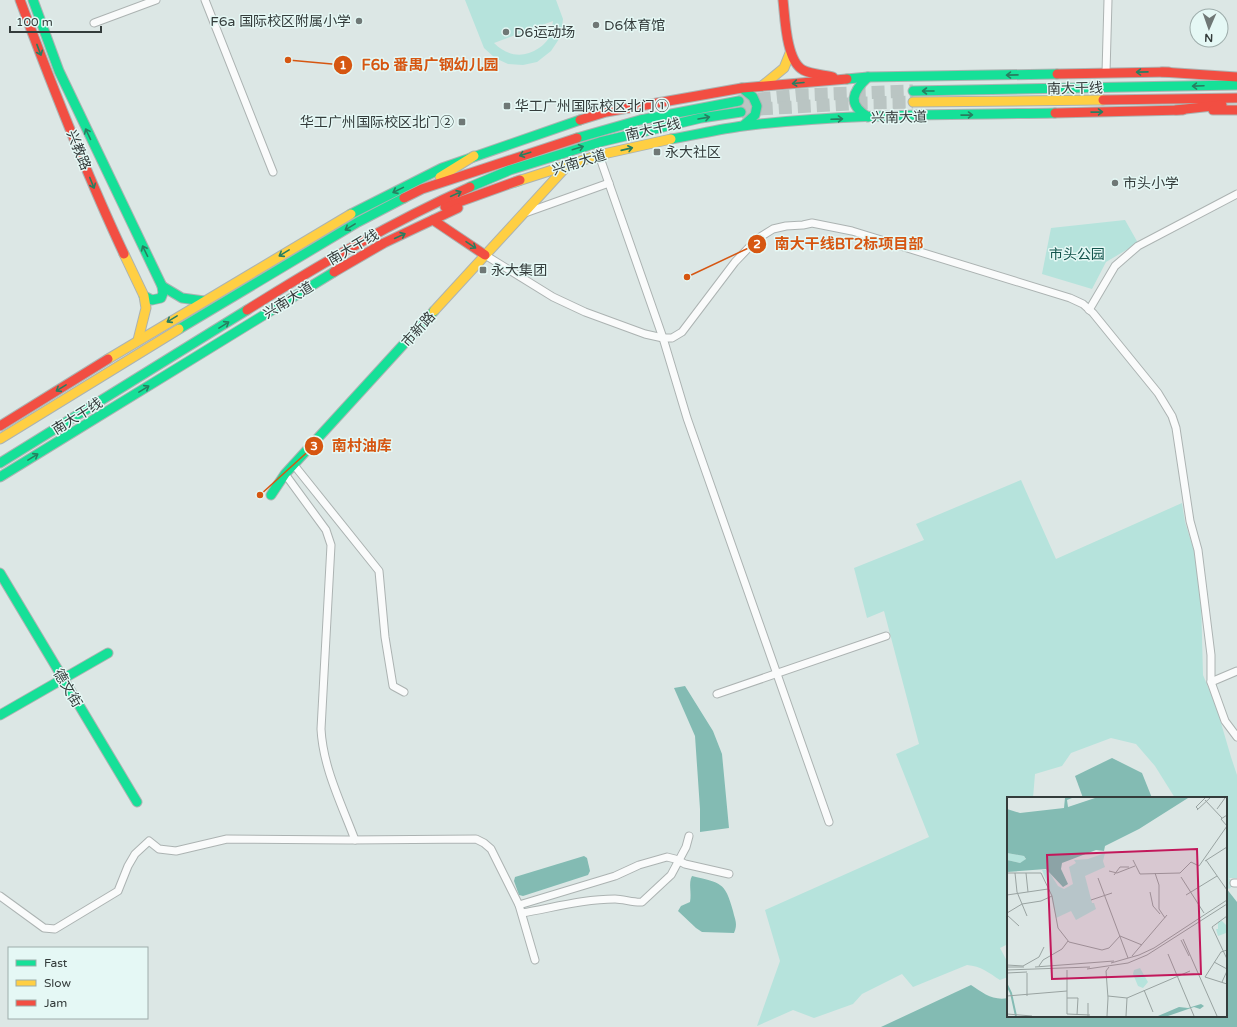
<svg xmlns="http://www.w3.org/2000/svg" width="1237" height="1027" viewBox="0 0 1237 1027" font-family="'Varela Round','Noto Sans SC',sans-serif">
	<rect width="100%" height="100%" fill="#dce7e5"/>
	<g fill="#b6e3dc" fill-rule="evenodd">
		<path d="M465,0H556L563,19L561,36L551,51L537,62L523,65L508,64L495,58L484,48ZM553,21C552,25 552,30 551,34C549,39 544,45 539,48C523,59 507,56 494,43Z"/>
		<polygon points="1125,220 1138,243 1106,262 1092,289 1042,274 1051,228"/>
		<path d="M1021,480L1056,559L1182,503L1185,522L1194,551L1201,599L1203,675L1216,706L1231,757L1237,775V878H1229L1234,884L1229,889L1226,886V798H1175L1155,766L1136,744L1111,738L1071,753L1062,766L1035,774L1033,798H1008V944L1000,948L1008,963V977L1000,980C989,973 981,966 967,965L913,987L902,974L862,994L853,1004L814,1018L793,1010L757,1026L780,961L765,910L929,837L896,754L919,744L884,611L867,618L854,568L924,540L916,524Z"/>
	</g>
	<g fill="#83bbb3">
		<polygon points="685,686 713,731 722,754 729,828 700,832 700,809 695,736 674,688"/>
		<polygon points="1112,758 1142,773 1152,798 1083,798 1075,776"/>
		<polygon points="584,856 587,858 590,871 588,875 523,896 519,895 514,881 515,877"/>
		<path d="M692,876C720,883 725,881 733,911C735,920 738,924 734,933L702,932L696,928L678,911L681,906L690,902C692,893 688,883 692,876Z"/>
		<path d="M1226,888L1237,902V1027H881L971,985C983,993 993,1001 1008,998V1016H1226Z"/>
	</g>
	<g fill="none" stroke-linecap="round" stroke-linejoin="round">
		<g stroke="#bac5c3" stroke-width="13" stroke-dasharray="13 6" stroke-linecap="butt">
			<polyline points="739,101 801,95 913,91"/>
			<polyline points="741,112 759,109 865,103 913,102"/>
		</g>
		<g stroke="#acb3b2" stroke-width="9">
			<g id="street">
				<polyline points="205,0 273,172"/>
				<polyline points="94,23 156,0"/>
				<polyline points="1106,73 1108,0"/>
				<polyline points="599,155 663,338 687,418 829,822"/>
				<polyline points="525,213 609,183"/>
				<polyline points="485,255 553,297 585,312 645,334 663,338 672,338 682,332 735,262 757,239 773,229 786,226 803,225 812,223 852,231 1070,298 1083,304 1093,313 1158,393 1172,416 1176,428 1190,521 1198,550 1211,655 1211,682 1225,721 1237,737"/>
				<polyline points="1089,310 1115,266 1138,246 1237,194"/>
				<polyline points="294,465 379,571 385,637 393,686 404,692"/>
				<path d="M285,474L326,530L331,545L321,729C323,768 342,805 355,840"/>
				<polyline points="1211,682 1237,671"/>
				<polyline points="717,694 886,636"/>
				<polyline points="1234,883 1237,883"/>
				<polyline points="0,896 44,928 55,929 118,891 128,866 135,854 149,841 159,849 176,851 227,839 349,840 476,839 484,843 491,849 519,905 535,960"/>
				<polyline points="519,905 615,876 639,865 667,857 675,859 685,864 729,874"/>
				<path d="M522,913C552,908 584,899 615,899C623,899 635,903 642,902L671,875L686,847L689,836"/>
			</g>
		</g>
		<g stroke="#acb3b2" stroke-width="11">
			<g id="fast">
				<polyline points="33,0 59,71 162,286 163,293 161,298 152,300 144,296"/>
				<path d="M868,77C852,92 847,104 868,117"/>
				<polyline points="847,79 868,77 1057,74"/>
				<polyline points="742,88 753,97 757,106 755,115 744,125"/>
				<polyline points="913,91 1237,85"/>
				<polyline points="577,138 640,120 739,101"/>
				<path d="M671,139C695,135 719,129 743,126C846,113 951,115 1055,113"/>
				<polyline points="470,187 510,170 600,142 701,118 741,112"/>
				<polyline points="351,214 442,168 580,120"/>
				<polyline points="162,286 182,298 204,301"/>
				<polyline points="179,329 358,222 404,198"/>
				<polyline points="0,463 247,310"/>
				<polyline points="0,477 334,272"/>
				<polyline points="271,495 285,474 434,311"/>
				<polyline points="0,573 137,802"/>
				<polyline points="0,715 108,653"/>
			</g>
		</g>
		<g stroke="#acb3b2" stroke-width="11">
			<g id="slow">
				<polyline points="762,86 784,68 790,53"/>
				<polyline points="913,102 1103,100"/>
				<polyline points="440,177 474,156"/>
				<polyline points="515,182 599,155 671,139"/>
				<polyline points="124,254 144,296 146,308 138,340"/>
				<polyline points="434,311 566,167"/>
				<polyline points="108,359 351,214"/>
				<polyline points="0,439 179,329"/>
			</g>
		</g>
		<g stroke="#acb3b2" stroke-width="11">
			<g id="jam">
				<path d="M20,0C52,86 85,171 124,254"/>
				<path d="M783,0C785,17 786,61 803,70C810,74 825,75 833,77"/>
				<polyline points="1162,72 1237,77"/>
				<polyline points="1057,74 1169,72"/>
				<polyline points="1103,100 1237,98"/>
				<polyline points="1176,110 1222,105"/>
				<polyline points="1213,110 1237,110"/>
				<polyline points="1055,113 1183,110"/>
				<polyline points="580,120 606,112 742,88 847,79"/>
				<polyline points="404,198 422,189 577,138"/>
				<polyline points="445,207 520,180"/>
				<polyline points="433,220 485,255"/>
				<polyline points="334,272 384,243 458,208"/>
				<path d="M247,310C319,265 392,222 470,187"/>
				<polyline points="0,426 108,359"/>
			</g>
		</g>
		<use href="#street" stroke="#fafbfb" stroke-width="7"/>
		<use href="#fast" stroke="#16e098" stroke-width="9"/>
		<use href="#slow" stroke="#ffcf43" stroke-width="9"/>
		<use href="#jam" stroke="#f24e42" stroke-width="9"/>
	</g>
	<defs><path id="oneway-shaft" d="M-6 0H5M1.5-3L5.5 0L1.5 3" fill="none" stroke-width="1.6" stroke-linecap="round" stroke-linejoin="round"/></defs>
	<g stroke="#287e60">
		<use href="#oneway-shaft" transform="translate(39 50) rotate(69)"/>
		<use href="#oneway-shaft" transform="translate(1142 72) rotate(179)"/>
		<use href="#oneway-shaft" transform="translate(1012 75) rotate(179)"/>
		<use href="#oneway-shaft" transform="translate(798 83) rotate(175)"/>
		<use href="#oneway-shaft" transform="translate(1198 86) rotate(178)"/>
		<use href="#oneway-shaft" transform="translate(928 91) rotate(180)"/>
		<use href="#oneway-shaft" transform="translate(1097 112) rotate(-1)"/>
		<use href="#oneway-shaft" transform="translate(967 115) rotate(-1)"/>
		<use href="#oneway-shaft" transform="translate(704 118) rotate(-10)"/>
		<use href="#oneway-shaft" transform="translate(837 119) rotate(-2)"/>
		<use href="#oneway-shaft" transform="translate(88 134) rotate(-115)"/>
		<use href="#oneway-shaft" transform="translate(578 148) rotate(-17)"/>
		<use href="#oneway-shaft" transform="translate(627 149) rotate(-13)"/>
		<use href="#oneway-shaft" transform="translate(525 154) rotate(162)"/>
		<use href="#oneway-shaft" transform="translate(92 183) rotate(68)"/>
		<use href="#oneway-shaft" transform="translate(398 190) rotate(154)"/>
		<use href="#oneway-shaft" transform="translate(456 194) rotate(-25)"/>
		<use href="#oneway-shaft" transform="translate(350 227) rotate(149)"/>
		<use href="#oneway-shaft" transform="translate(400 236) rotate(-25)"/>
		<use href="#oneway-shaft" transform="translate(471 245) rotate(34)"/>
		<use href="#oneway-shaft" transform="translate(145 251) rotate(-116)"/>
		<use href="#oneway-shaft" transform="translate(284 253) rotate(149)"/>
		<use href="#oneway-shaft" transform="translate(172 319) rotate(149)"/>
		<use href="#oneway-shaft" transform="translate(224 325) rotate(-32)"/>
		<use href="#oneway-shaft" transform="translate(61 388) rotate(148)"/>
		<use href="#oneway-shaft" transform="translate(144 389) rotate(-31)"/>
		<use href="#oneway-shaft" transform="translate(33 457) rotate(-31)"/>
	</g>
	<g fill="#6f7876" stroke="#e5f8f5" stroke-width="1.5">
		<circle cx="359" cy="21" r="4"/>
		<circle cx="596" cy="25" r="4"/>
		<circle cx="506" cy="32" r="4"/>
		<rect x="503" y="102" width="8" height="8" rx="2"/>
		<rect x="458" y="118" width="8" height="8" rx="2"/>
		<rect x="653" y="148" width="8" height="8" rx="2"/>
		<circle cx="1115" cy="183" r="4"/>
		<rect x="479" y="266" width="8" height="8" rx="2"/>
	</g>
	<g text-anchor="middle" stroke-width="3" stroke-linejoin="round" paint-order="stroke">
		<g font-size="14" fill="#343c3b" stroke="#e5f8f5" text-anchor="start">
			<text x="351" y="26" text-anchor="end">F6a 国际校区附属小学</text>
			<text x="604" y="30">D6体育馆</text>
			<text x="514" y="37">D6运动场</text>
			<text x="515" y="111">华工广州国际校区北门①</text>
			<text x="454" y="127" text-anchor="end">华工广州国际校区北门②</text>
			<text x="665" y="157">永大社区</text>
			<text x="1123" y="188">市头小学</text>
			<text x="491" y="275">永大集团</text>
		</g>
		<g font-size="14" fill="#343c3b" stroke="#e5f8f5">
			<text transform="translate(1075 88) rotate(-1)" y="5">南大干线</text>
			<text transform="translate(899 117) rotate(-1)" y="5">兴南大道</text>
			<text transform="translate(653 129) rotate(-13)" y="5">南大干线</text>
			<text transform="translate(79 150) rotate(68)" y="5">兴教路</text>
			<text transform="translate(579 162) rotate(-17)" y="5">兴南大道</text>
			<text transform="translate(353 247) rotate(-30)" y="5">南大干线</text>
			<text transform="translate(288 300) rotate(-32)" y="5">兴南大道</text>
			<text transform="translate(418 329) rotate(-48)" y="5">市新路</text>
			<text transform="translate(77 416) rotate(-32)" y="5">南大干线</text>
			<text transform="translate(68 688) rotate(59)" y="5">德文街</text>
		</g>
		<g font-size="14" fill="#15554e" stroke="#e5f8f5">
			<text x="1077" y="259">市头公园</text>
		</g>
	</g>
	<g transform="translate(1007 797)">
		<rect width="220" height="220" fill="#dce7e5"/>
		<path d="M0,56L17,59L19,63L13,66L0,63ZM98,56L96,64L98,70L78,79L85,106H87L89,112L69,123L64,114L49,121L42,90L35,73H41L51,89L57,92L66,87L62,70L69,66L67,63L81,62ZM215,124L219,128V136L211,139L209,132H211V125ZM133,171L141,185L136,191L131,189L126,177L127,173Z" fill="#b6e3dc"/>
		<path d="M58,1H65L60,3L61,10L88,1H181L132,32L98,49L97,54L89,53L55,66L54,72L61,87L56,90L39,72L0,75V63L13,66L19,62L17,59L0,56V12L13,16L57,11ZM194,207L197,209L193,212L187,210L161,219H151L172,210L181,211Z" fill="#83bbb3"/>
		<path fill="none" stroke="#83bbb3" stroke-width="2" d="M0,188L4,196L9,219"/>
		<path fill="none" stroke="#99a3a1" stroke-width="1" d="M198,3L215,21M191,12L189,10L198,1M210,12L218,1M190,13L203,1M220,18L214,22L220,29M126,63L133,77L173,76L184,65L192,69L220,29M199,63L220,93M198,64L220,50M102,74L110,76L128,69M0,76H34L45,99L51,131L62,145L95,153L102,151L113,139L135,148M8,76L10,95L20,119M19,76L21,95M148,76L152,88V112L158,121M107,78L113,70H122M174,80L197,116M91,81L121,161M143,95L146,109L153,117M0,98L41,92M179,98L210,79M84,103L105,96M0,116L15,107L34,104L45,99M0,118L12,129M220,119L205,130L220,162M176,142L210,219M174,143L182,159M220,153L214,155L198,180L220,187M161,157L187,219M125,159L160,118M207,165L220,172M104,166L132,158L147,151L220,103M0,168L16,169L32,160L37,150M32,169L36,163L55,152L61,144M0,170H17M28,170L107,164M80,172L121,166L140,158L220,107M0,173L83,170M60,173V217L83,218M0,176L20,175M20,176V199M215,185L220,174M137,193L146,215M0,199L60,194M101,199L120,201L183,174M60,201H71L70,218M0,217L25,219M81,219V206M100,219L101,201L99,174L102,170M119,219L120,201"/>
		<path fill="#c2185b" fill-opacity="0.15" stroke="#c2185b" stroke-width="2" d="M190,52L194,177L45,182L40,58Z"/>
		<rect width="220" height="220" fill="none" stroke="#343c3b" stroke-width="2"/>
	</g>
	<path fill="none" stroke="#d65611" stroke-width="1.5" d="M288 60L343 65M687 277L757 244M260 495L314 446"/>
	<g fill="#d65611" stroke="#e5f8f5" stroke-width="1.5">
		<circle cx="288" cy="60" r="4"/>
		<circle cx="687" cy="277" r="4"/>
		<circle cx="260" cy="495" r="4"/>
		<circle cx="343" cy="65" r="10"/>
		<circle cx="757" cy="244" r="10"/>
		<circle cx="314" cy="446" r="10"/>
	</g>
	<g font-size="12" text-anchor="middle" font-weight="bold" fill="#fff">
		<text x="343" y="69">1</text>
		<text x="757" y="248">2</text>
		<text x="314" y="450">3</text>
	</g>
	<g font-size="15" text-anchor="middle" font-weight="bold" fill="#d65611" stroke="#e5f8f5" stroke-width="3" stroke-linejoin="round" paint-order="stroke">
		<text x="430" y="70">F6b 番禺广钢幼儿园</text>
		<text x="849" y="249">南大干线BT2标项目部</text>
		<text x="362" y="451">南村油库</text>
	</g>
	<rect x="8" y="947" width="140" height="72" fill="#e5f8f5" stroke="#9eadab"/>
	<rect x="16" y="960" width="20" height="6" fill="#16e098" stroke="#9eadab"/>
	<text x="44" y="967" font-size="12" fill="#343c3b">Fast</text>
	<rect x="16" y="980" width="20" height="6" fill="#ffcf43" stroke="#9eadab"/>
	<text x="44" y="987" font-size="12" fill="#343c3b">Slow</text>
	<rect x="16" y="1000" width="20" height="6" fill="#f24e42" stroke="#9eadab"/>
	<text x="44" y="1007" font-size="12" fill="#343c3b">Jam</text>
	<g transform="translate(1209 28) rotate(182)"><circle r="19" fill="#e5f8f5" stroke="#9eadab"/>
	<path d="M0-3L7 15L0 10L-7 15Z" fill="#6f7876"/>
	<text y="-6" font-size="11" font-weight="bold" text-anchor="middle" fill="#343c3b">N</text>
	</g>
	<path d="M10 26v6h91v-6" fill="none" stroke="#343c3b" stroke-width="2"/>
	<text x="16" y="26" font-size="12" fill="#343c3b" stroke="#e5f8f5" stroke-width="3" paint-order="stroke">100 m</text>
</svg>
